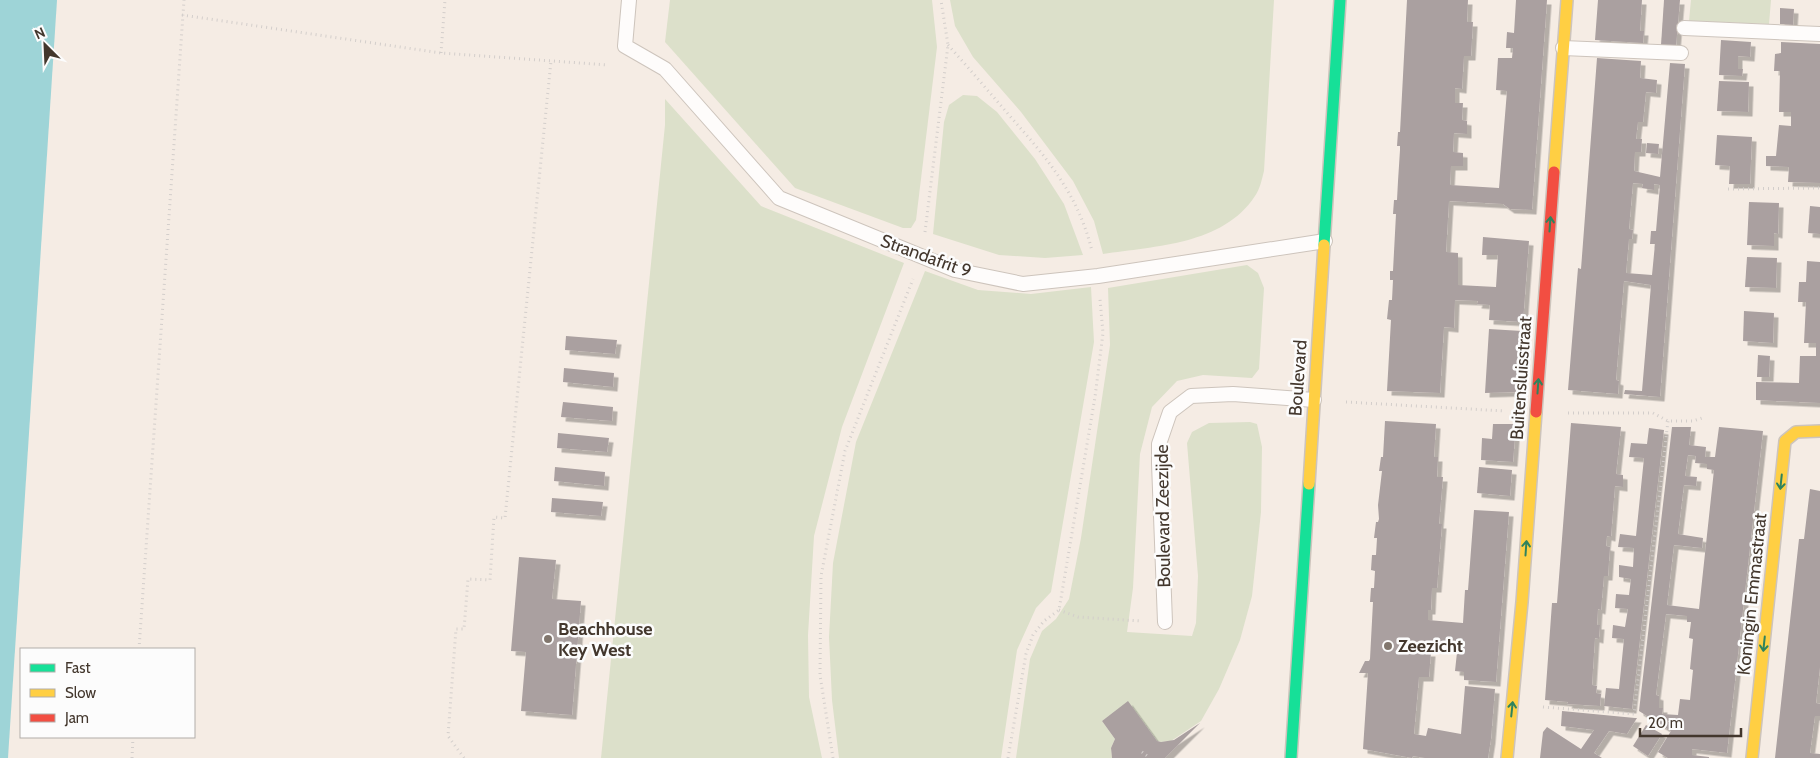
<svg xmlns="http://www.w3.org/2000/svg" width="1820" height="758" viewBox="0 0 1820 758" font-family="Cabin,sans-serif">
	<defs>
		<filter id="shadow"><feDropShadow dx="4.5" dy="4.5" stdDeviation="0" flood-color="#0004"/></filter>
	</defs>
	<rect width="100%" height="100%" fill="#f5ece4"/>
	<g fill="#dce0ca">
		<polygon points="670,0 932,0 937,47 916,220 911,228 903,228 795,188 665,42"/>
		<path d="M950,0H1274L1264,171C1262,179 1260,189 1255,196C1223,245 1155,246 1103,254L1094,221L1073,181L1021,112L973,57L955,26Z"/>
		<polygon points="1691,0 1771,0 1769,24 1689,21"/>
		<polygon points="963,95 977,96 997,112 1035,159 1064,204 1083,255 1045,258 999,255 933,234 944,122 949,105"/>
		<polygon points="665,99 761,206 904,263 842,427 814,536 808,635 809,697 822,758 601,758 665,125"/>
		<polygon points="1247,265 1258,273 1264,288 1259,369 1252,378 1203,375 1177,381 1152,407 1140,454 1133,588 1127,632 1192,636 1196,623 1198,576 1187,443 1192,432 1209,423 1250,422 1257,424 1262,447 1261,512 1252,596 1240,640 1219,689 1201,721 1171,741 1161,742 1157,741 1128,702 1102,721 1115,739 1111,748 1112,758 1016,758 1030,659 1042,631 1056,619 1069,599 1081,538 1110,345 1108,288"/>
		<polygon points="925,271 978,290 1031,294 1091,287 1094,342 1051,592 1036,608 1017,650 1001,758 839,758 832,700 829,637 833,563 856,442"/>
	</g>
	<polygon fill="#9ed4d7" points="0,0 57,0 8,758 0,758"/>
	<g fill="#aaa0a0" fill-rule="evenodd" filter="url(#shadow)">
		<polygon points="1407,0 1468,0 1467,22 1473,22 1471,56 1464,56 1462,89 1455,88 1455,103 1463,103 1462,120 1467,121 1467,134 1454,133 1453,152 1463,153 1463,166 1451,166 1450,185 1499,188 1507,91 1496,90 1498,58 1512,58 1513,48 1506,48 1507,32 1514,33 1516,0 1547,0 1532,210 1510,209 1503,204 1449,201 1446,252 1458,253 1458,285 1496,287 1498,255 1482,255 1483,237 1529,241 1523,322 1489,320 1490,305 1477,304 1478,301 1455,300 1454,328 1444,327 1440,393 1387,391 1391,320 1387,319 1389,300 1392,300 1393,280 1390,280 1390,271 1393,271 1396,214 1393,214 1394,200 1397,200 1398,181 1400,150 1400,146 1397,146 1398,132 1400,132"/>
		<polygon points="1598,0 1642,0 1640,31 1644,31 1643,43 1595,40"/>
		<polygon points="1664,0 1680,0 1676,46 1661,45"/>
		<polygon points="1780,8 1794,9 1793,25 1780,24"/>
		<polygon points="1721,40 1751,42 1750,57 1738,56 1738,69 1743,69 1742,76 1719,75"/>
		<polygon points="1781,42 1820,44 1820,183 1788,182 1789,167 1766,166 1766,156 1776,156 1779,125 1791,126 1791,112 1779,112 1780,71 1774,71 1775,54 1781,53"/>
		<path d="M1597,58L1641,61L1640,78L1657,80L1656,93L1646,92L1643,122H1638L1636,139H1642L1641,152H1635L1634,171L1660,177L1670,63L1685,64L1660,397L1624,394L1625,390L1642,391L1651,285L1624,281L1616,380L1619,381L1618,394L1568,390L1578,268L1581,269ZM1633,183L1643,184L1642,188L1654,190V184L1660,185L1656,231H1651L1650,244H1655L1652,275L1626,273L1629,239H1632L1633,230L1629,229Z"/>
		<polygon points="1719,81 1749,82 1748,112 1717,111"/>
		<polygon points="1717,135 1752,137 1750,184 1729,184 1730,166 1715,165"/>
		<polygon points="1647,143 1659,144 1658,154 1646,153"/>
		<polygon points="1749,202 1779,203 1778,234 1774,233 1774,246 1747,245"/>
		<polygon points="1810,206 1820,207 1820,234 1808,233"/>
		<polygon points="1747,257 1777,258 1776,288 1745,287"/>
		<polygon points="1807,261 1820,262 1820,403 1756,400 1756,382 1799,383 1800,356 1816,356 1816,343 1804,343 1806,302 1798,302 1799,282 1806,282"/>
		<polygon points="1744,311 1774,313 1773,343 1743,341"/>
		<polygon points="1489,329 1522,331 1518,392 1485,393"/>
		<polygon points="566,336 617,340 615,354 565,350"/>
		<polygon points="1758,355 1770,356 1769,377 1757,377"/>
		<polygon points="564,368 614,373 613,387 563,382"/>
		<polygon points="563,402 613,407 612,421 561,417"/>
		<polygon points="1385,421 1436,424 1434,457 1438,457 1437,477 1443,477 1439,524 1442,524 1437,588 1432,588 1431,610 1428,610 1428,620 1463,623 1465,590 1468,590 1474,510 1509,512 1496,682 1464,680 1464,672 1455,671 1458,643 1425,641 1424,652 1431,652 1429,677 1419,677 1414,734 1426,736 1428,728 1461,734 1465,686 1495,689 1491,739 1488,758 1425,758 1413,756 1412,758 1363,749 1368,673 1359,673 1365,661 1369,661 1370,659 1373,602 1370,602 1371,588 1374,588 1375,571 1371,570 1372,555 1376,555 1377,538 1374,538 1376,522 1378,522 1379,519 1378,505 1382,471 1379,471 1381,457 1383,457"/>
		<polygon points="1571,423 1621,427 1616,474 1623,475 1623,487 1615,486 1611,537 1607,536 1606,546 1610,547 1608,576 1604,576 1601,610 1598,609 1597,625 1600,625 1599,637 1599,639 1595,638 1592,685 1597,686 1596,693 1601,694 1600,706 1567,704 1568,702 1545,700 1552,603 1557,603"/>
		<polygon points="1493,424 1516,424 1513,462 1481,460 1482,438 1492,439"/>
		<path d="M1672,427H1691L1689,445L1706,447L1705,457H1715L1719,427L1763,431L1727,753L1692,749V755L1709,757V758H1668L1658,752L1671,731L1639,711ZM1688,455L1696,456L1695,463L1707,464V469L1714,470L1699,609L1667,605L1674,545L1702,548L1703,538L1678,534L1684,485L1696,486L1697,477L1685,476ZM1666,614L1687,616V622H1691L1689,638L1693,639L1690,669L1693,670L1690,700L1680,699L1678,715L1662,714L1663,708H1659V696L1656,695Z"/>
		<polygon points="1649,428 1664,430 1632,709 1604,706 1606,688 1619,689 1624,639 1612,638 1613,625 1625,627 1628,609 1615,608 1616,594 1629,595 1631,579 1619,577 1619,565 1633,567 1634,548 1618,547 1620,534 1636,536 1644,458 1629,457 1631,443 1647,444"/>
		<polygon points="558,433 609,438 607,452 557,448"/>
		<polygon points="555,467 605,472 604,486 554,481"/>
		<polygon points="1479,467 1512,470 1510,496 1477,493"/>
		<polygon points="1810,489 1820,491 1820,667 1816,703 1820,704 1820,716 1815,716 1810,753 1820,754 1820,758 1775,758 1799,539 1804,539"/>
		<polygon points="552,498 603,502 601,516 551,512"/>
		<polygon points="519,557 556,560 552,599 581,601 572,715 521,711 526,652 511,651"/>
		<polygon points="1128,701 1157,741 1161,742 1174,740 1200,723 1165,758 1112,758 1111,748 1115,739 1102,721"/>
		<polygon points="1562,711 1635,718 1637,718 1627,734 1609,731 1594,753 1602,758 1540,758 1543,732 1547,727 1581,749 1594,730 1561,726"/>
		<polygon points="1646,725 1662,734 1648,756 1633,746"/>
	</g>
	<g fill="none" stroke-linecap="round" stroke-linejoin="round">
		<g stroke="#cdc4bc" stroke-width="16">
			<g id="lane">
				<polyline points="629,0 625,46 665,69 779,198 955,270 1023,284 1098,276 1325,241"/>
				<polyline points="1684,28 1820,34"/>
				<polyline points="1563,48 1681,53"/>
				<polyline points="1165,622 1159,463 1159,444 1170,412 1191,396 1233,394 1314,400"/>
			</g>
		</g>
		<g stroke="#cdc4bc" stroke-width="14">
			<g id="fast">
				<polyline points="1324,245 1340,0"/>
				<polyline points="1291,758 1309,484"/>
			</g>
		</g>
		<g stroke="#cdc4bc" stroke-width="14">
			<g id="slow">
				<polyline points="1554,172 1567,0"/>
				<polyline points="1309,484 1324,245"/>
				<polyline points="1507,758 1522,602 1536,412"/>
				<polyline points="1752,758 1785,441 1796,432 1820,431"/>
			</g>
		</g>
		<g stroke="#cdc4bc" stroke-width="14">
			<polyline id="jam" points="1536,412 1554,172"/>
		</g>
		<g stroke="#d3cecb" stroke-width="3" stroke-dasharray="1 4" stroke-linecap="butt">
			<polyline points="182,15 441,53 608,65"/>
			<path d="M948,45C969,68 989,92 1009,115C1047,158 1078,194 1092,251"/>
			<polyline points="441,53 445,0"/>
			<polyline points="1728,189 1820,188"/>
			<polyline points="925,232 948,45 941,0"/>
			<polyline points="1346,402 1505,411"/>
			<polyline points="1568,413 1653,413 1668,421 1693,421 1705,417"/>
			<polyline points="1059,610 1078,617 1141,621"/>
			<polyline points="139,649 184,0"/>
			<polyline points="1543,707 1634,714 1668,421"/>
			<polyline points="1142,752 1150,758"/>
			<polyline points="132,758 133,737"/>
			<polyline points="464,758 448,736 456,629 464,629 468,579 490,580 494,517 505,518 551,61"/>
			<polyline points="833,758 820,675 821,576 845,451 913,279"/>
			<polyline points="1008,758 1026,654 1033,635 1044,621 1059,610 1095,397 1103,333 1100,299"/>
		</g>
		<use href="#lane" stroke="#fefcfb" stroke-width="14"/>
		<use href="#fast" stroke="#16e098" stroke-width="11"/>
		<use href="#slow" stroke="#ffcf43" stroke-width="11"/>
		<use href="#jam" stroke="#f24e42" stroke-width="11"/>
	</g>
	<defs><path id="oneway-shaft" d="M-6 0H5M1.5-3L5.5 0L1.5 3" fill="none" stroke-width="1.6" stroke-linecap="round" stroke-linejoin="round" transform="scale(1.25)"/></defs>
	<g stroke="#2f835d">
		<use href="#oneway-shaft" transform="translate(1550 224) rotate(-86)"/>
		<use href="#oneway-shaft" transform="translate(1538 386) rotate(-86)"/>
		<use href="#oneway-shaft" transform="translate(1781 482) rotate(96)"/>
		<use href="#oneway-shaft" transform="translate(1526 548) rotate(-86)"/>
		<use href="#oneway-shaft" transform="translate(1764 644) rotate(96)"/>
		<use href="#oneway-shaft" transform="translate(1512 709) rotate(-84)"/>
	</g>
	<g fill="#81766d" stroke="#fcfcfc" stroke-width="2">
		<circle cx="548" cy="639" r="5"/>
		<circle cx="1388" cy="646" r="5"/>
	</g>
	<g text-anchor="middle" stroke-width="5" stroke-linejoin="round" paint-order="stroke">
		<g font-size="18" fill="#43372d" stroke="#fcfcfc">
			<text transform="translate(926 256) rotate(20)" y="6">Strandafrit 9</text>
			<text transform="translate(1298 378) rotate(-86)" y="6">Boulevard</text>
			<text transform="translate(1521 378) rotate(-86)" y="6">Buitensluisstraat</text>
			<text transform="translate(1163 516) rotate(-91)" y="6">Boulevard Zeezijde</text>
			<text transform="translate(1752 594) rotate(-84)" y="6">Koningin Emmastraat</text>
		</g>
		<g font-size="18" font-weight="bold" fill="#43372d" stroke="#fcfcfc" text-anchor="start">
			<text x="558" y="635">Beachhouse<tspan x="558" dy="21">Key West</tspan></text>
			<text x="1398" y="652">Zeezicht</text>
		</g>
	</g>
	<rect x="20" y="648" width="175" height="90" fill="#fcfcfc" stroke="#b2ada9"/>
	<rect x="30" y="664" width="25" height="8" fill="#16e098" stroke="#b2ada9"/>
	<text x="65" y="673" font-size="15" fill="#43372d">Fast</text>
	<rect x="30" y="689" width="25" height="8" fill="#ffcf43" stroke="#b2ada9"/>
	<text x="65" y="698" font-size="15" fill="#43372d">Slow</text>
	<rect x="30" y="714" width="25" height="8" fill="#f24e42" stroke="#b2ada9"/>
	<text x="65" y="723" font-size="15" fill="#43372d">Jam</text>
	<g transform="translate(45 45) rotate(336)" stroke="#fcfcfc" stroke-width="4" paint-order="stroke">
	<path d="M0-4L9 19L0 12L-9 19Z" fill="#43372d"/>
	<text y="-8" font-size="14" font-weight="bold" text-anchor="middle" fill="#43372d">N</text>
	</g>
	<path d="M1640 728v8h101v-8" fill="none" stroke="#43372d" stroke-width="2.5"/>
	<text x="1648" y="728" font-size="15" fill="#43372d" stroke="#fcfcfc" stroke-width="4" paint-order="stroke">20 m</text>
</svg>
